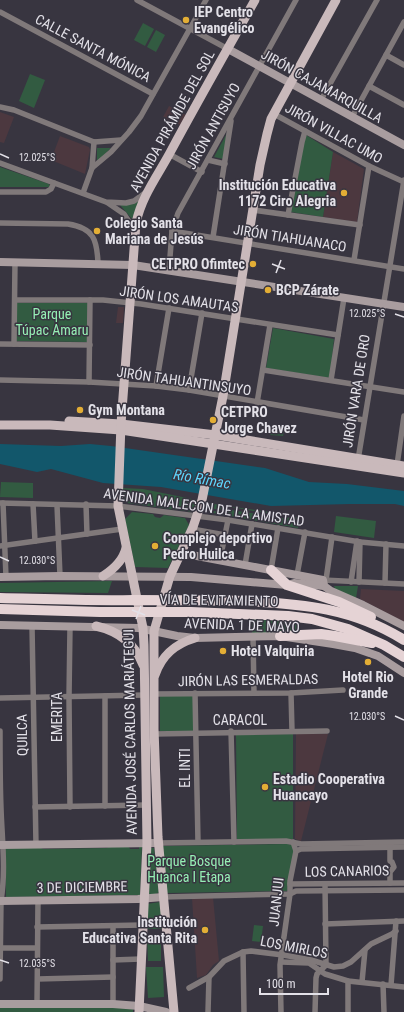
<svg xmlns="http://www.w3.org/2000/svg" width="404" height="1012" viewBox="0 0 404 1012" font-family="'Roboto Condensed',sans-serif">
	<rect width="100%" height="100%" fill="#383540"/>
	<g fill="#4c383f">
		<polygon points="169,106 186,115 180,125 163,117"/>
		<polygon points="0,112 14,117 4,143 0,142"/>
		<polygon points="60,136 89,147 90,150 85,174 51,160"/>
		<polygon points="333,152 364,169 357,222 323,217"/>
		<polygon points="118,307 124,307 123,323 116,323"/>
		<polygon points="361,589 404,591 404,622 360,599"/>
		<polygon points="296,734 328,734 301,841 295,839"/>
		<polygon points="213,897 219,961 213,965 206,975 197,978 192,898"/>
	</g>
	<g fill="#325b41">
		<polygon points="143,23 154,29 145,46 134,40"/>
		<polygon points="156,30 165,35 156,52 147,47"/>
		<polygon points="30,74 45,80 34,108 19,101"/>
		<polygon points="227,133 223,159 214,157"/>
		<polygon points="306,135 333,152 323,217 291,212 303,141"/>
		<polygon points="97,148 111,148 97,162"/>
		<polygon points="0,167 49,184 50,187 0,187"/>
		<polygon points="139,200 132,219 120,205"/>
		<polygon points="17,303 88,303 87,342 16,341"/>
		<polygon points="273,328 334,339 330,378 266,368"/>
		<polygon points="271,428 284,430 283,436 270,435"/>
		<polygon points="1,482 33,483 33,498 0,497"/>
		<polygon points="123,488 143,489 197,500 195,511 193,512 127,503 124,499"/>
		<polygon points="207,503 276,513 276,515 231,507 220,510 210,508 209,511 206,508"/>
		<polygon points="231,510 283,518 300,517 298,528 213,513 214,511 220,512"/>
		<polygon points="132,512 153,514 155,517 160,518 164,515 185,518 189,525 168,568 135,567 125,519"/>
		<polygon points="336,516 376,521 374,538 334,532"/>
		<polygon points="112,581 108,593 0,592 0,583"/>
		<polygon points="334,586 358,586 356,598 335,589"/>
		<polygon points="252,619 298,623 298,631 252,634"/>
		<polygon points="195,695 196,731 160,731 160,696"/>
		<polygon points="293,734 293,839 237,839 236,735"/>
		<polygon points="288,844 292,845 294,849 287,891 167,893 163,846"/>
		<polygon points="120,845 129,847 130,849 139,849 139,847 142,847 140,895 6,897 5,848 40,847 43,849 107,848 109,846"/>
		<path d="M149,848H154L159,892C156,895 151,895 147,894Z"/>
		<polygon points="160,902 163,929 146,929 147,904"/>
		<polygon points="254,925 263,926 261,942 252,941"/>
		<polygon points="147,934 161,934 161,961 148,961"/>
		<polygon points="146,967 163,967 164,997 148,998"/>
		<polygon points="0,1006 133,1007 133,1012 0,1012"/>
	</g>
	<polygon fill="#12576b" points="0,444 61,446 90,444 111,446 265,468 309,482 347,484 404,491 404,506 395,504 350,504 271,506 161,487 103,483 51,469 37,472 0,464"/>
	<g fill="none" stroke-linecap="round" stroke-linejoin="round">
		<g stroke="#80797a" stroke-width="5.5">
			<polyline points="137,0 228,49"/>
			<polyline points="0,12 153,94"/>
			<polyline points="386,55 404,65"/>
			<polyline points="369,86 404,105"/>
			<polyline points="321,100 377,0"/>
			<polyline points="0,107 14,110 94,142 121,140"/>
			<polyline points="274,114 369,166 404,182"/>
			<polyline points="352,117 404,22"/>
			<polyline points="169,154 202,172"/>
			<polyline points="208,160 225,164"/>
			<polyline points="0,163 106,202 126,203 134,201 145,193"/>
			<polyline points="92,168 94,142"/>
			<polyline points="0,192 46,192 51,189 54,183"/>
			<polyline points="83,193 92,168 111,152 129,132 141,116 206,0"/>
			<polyline points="108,203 124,214 135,231"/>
			<polyline points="253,210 360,225"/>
			<polyline points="288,215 302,142 305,131"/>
			<path d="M0,223L68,224C94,228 97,240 98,263"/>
			<polyline points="172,231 404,269"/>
			<polyline points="213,237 231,121"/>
			<polyline points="354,260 369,166"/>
			<polyline points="169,270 172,231 178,213 296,0"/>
			<polyline points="15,300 103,300 141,304 338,335"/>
			<polyline points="0,344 90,345"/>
			<polyline points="14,344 15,262"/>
			<polyline points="263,370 404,392"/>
			<polyline points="0,380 89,382 156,386 189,390 364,420"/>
			<polyline points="331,380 344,298"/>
			<polyline points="89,382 90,300"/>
			<polyline points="156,386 169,308"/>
			<polyline points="189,390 202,313"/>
			<polyline points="257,403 270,325"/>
			<polyline points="358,460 404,180"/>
			<polyline points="397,465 404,416"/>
			<polyline points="0,503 118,506 228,520 360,542 404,546"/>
			<polyline points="3,503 6,577"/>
			<polyline points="33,504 35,541"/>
			<polyline points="86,504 87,534"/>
			<polyline points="57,505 60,576"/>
			<polyline points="192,529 225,535"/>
			<polyline points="0,546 122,529"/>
			<polyline points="220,560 228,520"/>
			<polyline points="245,565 252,524"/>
			<polyline points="271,570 278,528"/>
			<polyline points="297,575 305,532"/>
			<polyline points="323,580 404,584"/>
			<polyline points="326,580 332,537"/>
			<polyline points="351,582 357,541"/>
			<polyline points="359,582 360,542"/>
			<polyline points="385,583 386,544"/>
			<polyline points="32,626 36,845"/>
			<polyline points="70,627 69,697 70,807"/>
			<polyline points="253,636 254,693"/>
			<polyline points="195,693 198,842"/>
			<polyline points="291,693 292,731"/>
			<polyline points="154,694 291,693 343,690"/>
			<polyline points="0,698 145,695"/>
			<path d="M0,731C0,757 0,782 1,808C2,839 6,870 1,901L0,979"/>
			<polyline points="231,731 234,842"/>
			<polyline points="154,734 327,731"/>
			<polyline points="105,806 105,696"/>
			<polyline points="35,807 146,805"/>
			<polyline points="158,843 286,841 301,844 404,842"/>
			<polyline points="296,851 301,849 404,847"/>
			<polyline points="390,883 390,872 394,867 392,862 390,861 390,847"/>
			<polyline points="290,884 404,883"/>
			<polyline points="163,897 290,894 296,891 404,890"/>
			<polyline points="325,924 404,921"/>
			<polyline points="37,927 143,925"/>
			<polyline points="0,948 37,948"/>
			<polyline points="243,952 244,1012"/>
			<polyline points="113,960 141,959"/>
			<polyline points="281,962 309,963 325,974 348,981 404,987"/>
			<polyline points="38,979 113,977"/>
			<polyline points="348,981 348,1012"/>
			<polyline points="362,982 365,950"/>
			<polyline points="383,984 384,1012"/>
			<polyline points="391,985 396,921"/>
			<polyline points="189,988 209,977 224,961 243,952 251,951 283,955 311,960 334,967 343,966 351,962 371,944 392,934 396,931"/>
			<polyline points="37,1004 38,900"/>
			<polyline points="113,1004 113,926"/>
			<polyline points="208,1012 209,977"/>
			<polyline points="281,1012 280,965 290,894 290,881 296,851 293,842"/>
			<polyline points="315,1012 316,978 317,974 326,965 325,884"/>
		</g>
		<g stroke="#a99d9f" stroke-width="8">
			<polyline points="228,49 404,145"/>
			<polyline points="0,262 133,265 404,307"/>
			<polyline points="181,553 323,580 324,586 331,591 363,605 404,626"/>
			<polyline points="0,577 60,576 191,577 287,585 294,583 324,586"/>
			<polyline points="0,625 139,628 177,636 195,638 280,636 333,644 355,648 378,656 404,673"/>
			<polyline points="0,845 158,843"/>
			<polyline points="0,901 138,899 163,897"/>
			<polyline points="0,1004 113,1004 139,1006 166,1012"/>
		</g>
		<g stroke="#c9b9bb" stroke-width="9">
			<polyline points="69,421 121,424 216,435 404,466"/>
			<polyline points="0,425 50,425 121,430 404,473"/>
			<path d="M103,576C114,569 123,561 126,548"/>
			<path d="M96,626C118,631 135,644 143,665"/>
			<path d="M155,675C162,655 175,644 195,638"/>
			<path d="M139,1012L147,843L144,645L143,628L118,506L121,424L136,223C142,195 159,174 172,149C199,99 227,50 255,0"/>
			<polyline points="174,1012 158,837 154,729 154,631 170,576 193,527 202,500 223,396 260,165 267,134 271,119 336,0"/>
		</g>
		<g stroke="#e5d3d5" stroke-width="10">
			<polyline points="271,570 287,585 339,602 371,617"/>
			<path d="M0,598C44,599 89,601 133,600C170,600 208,600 245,601C303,604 353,608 404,640"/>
			<polyline points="0,609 100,612 191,612 288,616 312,619 348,629 384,645 404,657"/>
			<polyline points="280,636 321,634 335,636 372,643"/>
		</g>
	</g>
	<path fill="none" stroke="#e3e1e8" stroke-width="1.5" d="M0,154L9,158M272,264L285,269M276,273L281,260M395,314L404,317M0,557L9,561M132,610L145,615M136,619L141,606M395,716L404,720M0,960L9,963"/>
	<g fill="#e3ae35" stroke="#383540" stroke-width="1.5">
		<circle cx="186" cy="20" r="4"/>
		<circle cx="344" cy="193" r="4"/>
		<circle cx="97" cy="231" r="4"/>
		<circle cx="253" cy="264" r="4"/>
		<circle cx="268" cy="290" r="4"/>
		<circle cx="80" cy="410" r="4"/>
		<circle cx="213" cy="420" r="4"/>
		<circle cx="155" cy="546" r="4"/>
		<circle cx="223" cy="651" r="4"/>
		<circle cx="368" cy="662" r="4"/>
		<circle cx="265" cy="787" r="4"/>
		<circle cx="205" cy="930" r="4"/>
	</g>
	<g text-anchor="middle" stroke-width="3" stroke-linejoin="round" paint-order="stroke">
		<g font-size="14" font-weight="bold" fill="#e3e1e8" stroke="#383540" text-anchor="start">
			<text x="194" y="17">IEP Centro<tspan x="194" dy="16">Evangélico</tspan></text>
			<text x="336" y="190" text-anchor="end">Institución Educativa<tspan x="336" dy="16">1172 Ciro Alegria</tspan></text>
			<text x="105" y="228">Colegio Santa<tspan x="105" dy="16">Mariana de Jesús</tspan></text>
			<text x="245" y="269" text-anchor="end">CETPRO Ofimtec</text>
			<text x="276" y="295">BCP Zárate</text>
			<text x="88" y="415">Gym Montana</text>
			<text x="221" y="417">CETPRO<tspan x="221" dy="16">Jorge Chavez</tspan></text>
			<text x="163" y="543">Complejo deportivo<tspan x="163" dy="16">Pedro Huilca</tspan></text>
			<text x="231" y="656">Hotel Valquiria</text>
			<text x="368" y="682" text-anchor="middle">Hotel Rio<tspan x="368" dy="16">Grande</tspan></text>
			<text x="273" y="784">Estadio Cooperativa<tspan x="273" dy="16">Huancayo</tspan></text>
			<text x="197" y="927" text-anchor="end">Institución<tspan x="197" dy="16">Educativa Santa Rita</tspan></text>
		</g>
		<g font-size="14" fill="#e3e1e8" stroke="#383540">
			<text transform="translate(93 48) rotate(28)" y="5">CALLE SANTA MÓNICA</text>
			<text transform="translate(322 86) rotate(29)" y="5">JIRÓN CAJAMARQUILLA</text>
			<text transform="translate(172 121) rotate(-61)" y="5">AVENIDA PIRÁMIDE DEL SOL</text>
			<text transform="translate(213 126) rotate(-61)" y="5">JIRÓN ANTISUYO</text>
			<text transform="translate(334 133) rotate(29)" y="5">JIRÓN VILLAC UMO</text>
			<text transform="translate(290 238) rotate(9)" y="5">JIRÓN TIAHUANACO</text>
			<text transform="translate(179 299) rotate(8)" y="5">JIRÓN LOS AMAUTAS</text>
			<text transform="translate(184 381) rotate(8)" y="5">JIRÓN TAHUANTINSUYO</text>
			<text transform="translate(356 391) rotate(-81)" y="5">JIRÓN VARA DE ORO</text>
			<text transform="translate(204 507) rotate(8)" y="5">AVENIDA MALECON DE LA AMISTAD</text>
			<text transform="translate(219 600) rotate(1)" y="5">VÍA DE EVITAMIENTO</text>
			<text transform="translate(242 625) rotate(2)" y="5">AVENIDA 1 DE MAYO</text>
			<text transform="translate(248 680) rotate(-1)" y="5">JIRÓN LAS ESMERALDAS</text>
			<text transform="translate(57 717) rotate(-90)" y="5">EMERITA</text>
			<text x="240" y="725">CARACOL</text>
			<text transform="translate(130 732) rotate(-91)" y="5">AVENIDA JOSÉ CARLOS MARIÁTEGUI</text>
			<text transform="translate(22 735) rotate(-91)" y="5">QUILCA</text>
			<text transform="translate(185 768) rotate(-90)" y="5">EL INTI</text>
			<text transform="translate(347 871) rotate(-1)" y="5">LOS CANARIOS</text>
			<text transform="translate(82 887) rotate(-1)" y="5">3 DE DICIEMBRE</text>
			<text transform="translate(276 902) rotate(-84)" y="5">JUANJUI</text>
			<text transform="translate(294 947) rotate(11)" y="5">LOS MIRLOS</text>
		</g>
		<g font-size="14" fill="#95efb4" stroke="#383540">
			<text x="52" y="319">Parque<tspan x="52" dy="16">Túpac Amaru</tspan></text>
			<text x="189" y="866">Parque Bosque<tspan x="189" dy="16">Huanca I Etapa</tspan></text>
		</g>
		<g font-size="15" font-style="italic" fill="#5dd6fd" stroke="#383540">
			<text transform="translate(202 479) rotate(10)" y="5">Río Rímac</text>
		</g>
	</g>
	<g font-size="10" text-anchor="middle" fill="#e3e1e8" stroke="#383540" stroke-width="3" stroke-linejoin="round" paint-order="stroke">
		<text x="37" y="161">12.025°S</text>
		<text x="367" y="317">12.025°S</text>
		<text x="37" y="564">12.030°S</text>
		<text x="367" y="720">12.030°S</text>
		<text x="37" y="967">12.035°S</text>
	</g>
	<path d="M260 988v6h68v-6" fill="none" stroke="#e3e1e8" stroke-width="2"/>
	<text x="266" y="988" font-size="12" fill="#e3e1e8" stroke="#383540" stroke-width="3" paint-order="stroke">100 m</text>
</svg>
